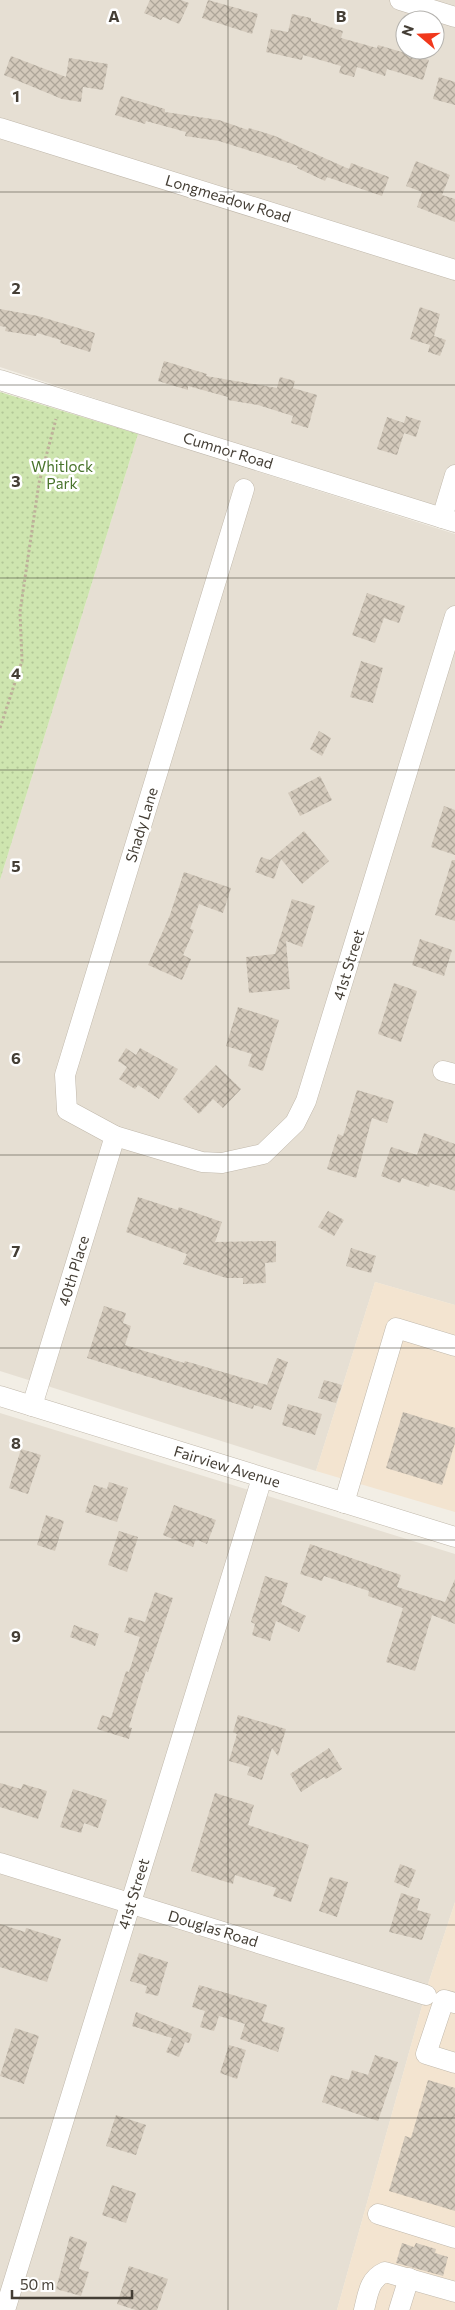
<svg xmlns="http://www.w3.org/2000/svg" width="455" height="2310" viewBox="0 0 455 2310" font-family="Commissioner,sans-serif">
	<defs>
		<pattern id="green-dots" width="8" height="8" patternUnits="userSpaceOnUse" patternTransform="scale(1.25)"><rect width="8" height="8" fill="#cee5af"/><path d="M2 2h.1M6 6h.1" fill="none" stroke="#b2c697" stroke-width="1.8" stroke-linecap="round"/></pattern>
		<pattern id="building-cross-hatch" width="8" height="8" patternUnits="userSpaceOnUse" patternTransform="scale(1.25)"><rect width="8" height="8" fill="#d3c9bb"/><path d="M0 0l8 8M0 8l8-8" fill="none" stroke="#ada599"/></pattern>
	</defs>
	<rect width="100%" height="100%" fill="#f2eee5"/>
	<g fill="#e6dfd3" fill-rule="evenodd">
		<path d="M0,0H455V517L0,367ZM405,20H435V50H405Z"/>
		<polygon points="138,434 455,534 455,1305 375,1282 316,1471 0,1371 0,880"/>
		<polygon points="0,1413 455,1554 455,1902 429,1981 337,2310 0,2310"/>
	</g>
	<g fill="#f3e4d0">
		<polygon points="375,1282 455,1305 455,1512 316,1471"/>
		<polygon points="455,1902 455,2310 337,2310 429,1981"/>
	</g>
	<polygon fill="url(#green-dots)" points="0,392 138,434 0,880"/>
	<g fill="url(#building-cross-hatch)">
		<polygon points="150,0 181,0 189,3 179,24 163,17 161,20 144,13"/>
		<polygon points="208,0 258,14 252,34 202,18"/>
		<polygon points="292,14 311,18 311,21 343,31 341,38 377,48 378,45 429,60 423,80 387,69 385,76 357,67 354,77 339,73 341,66 303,55 302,60 266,52 271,29 288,32"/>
		<polygon points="11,56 66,77 69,58 108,64 103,90 83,87 81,102 62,99 4,75"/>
		<polygon points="439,77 455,82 455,105 433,99"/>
		<polygon points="121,96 165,109 165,112 219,120 248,130 249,128 275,136 349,169 351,163 389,177 382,196 327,177 325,181 297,168 298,166 219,141 185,136 186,132 146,121 145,124 115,115"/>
		<polygon points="416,161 450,175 442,195 455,199 455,222 417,207 422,192 406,186"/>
		<polygon points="420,307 440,314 434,336 446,340 440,356 428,352 430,345 410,339"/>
		<polygon points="0,309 38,316 95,333 90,352 60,343 61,340 37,333 36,336 5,331 6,327 0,326"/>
		<polygon points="164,361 207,374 206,376 277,388 280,377 295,381 293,388 317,395 308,428 291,423 293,416 258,405 228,400 228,397 188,386 188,390 158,381"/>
		<polygon points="406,416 421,421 416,437 404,433 397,455 377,449 387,417 404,423"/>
		<polygon points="367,593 405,606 399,623 384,618 375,643 352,635"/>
		<polygon points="361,661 383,668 373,703 350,697"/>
		<polygon points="319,731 331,738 322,756 310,749"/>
		<polygon points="320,776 332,800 300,816 288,793"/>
		<polygon points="444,806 455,810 455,855 431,847"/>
		<polygon points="304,831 329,861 302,884 281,859 274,879 255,872 261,857 270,860"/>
		<polygon points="452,860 455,860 455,921 435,915"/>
		<polygon points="184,872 231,888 223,913 199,904 190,929 194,930 183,955 191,959 182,980 148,965 170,915"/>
		<polygon points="292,899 315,906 302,947 286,941 290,989 249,993 246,957 275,954"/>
		<polygon points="420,939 452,950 444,976 412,965"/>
		<polygon points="394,983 417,991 401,1042 378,1034"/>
		<polygon points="238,1007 279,1020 263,1071 248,1066 252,1054 226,1046"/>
		<polygon points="126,1048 136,1055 140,1048 178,1069 159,1099 138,1085 135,1089 119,1079 127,1067 118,1061"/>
		<polygon points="216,1065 241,1089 223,1108 213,1099 199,1114 183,1099"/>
		<polygon points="357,1090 394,1101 387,1123 372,1118 356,1178 327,1169 338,1134 343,1136"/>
		<polygon points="424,1133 455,1144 455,1191 430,1183 429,1187 402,1178 400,1183 381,1176 391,1147 417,1155"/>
		<polygon points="138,1197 178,1210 179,1207 222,1222 215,1242 276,1241 276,1262 265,1263 266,1283 243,1284 243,1278 226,1278 183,1264 187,1254 126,1232"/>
		<polygon points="328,1211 344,1220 334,1236 318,1227"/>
		<polygon points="351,1248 376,1256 371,1273 346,1266"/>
		<polygon points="104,1306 126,1313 123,1323 131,1326 125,1345 184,1363 185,1361 267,1385 277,1358 288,1362 271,1410 254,1405 253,1409 87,1358"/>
		<polygon points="324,1380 342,1385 336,1403 318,1398"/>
		<polygon points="288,1404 322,1414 315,1435 282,1425"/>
		<polygon points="403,1412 455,1428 455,1443 442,1485 386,1468"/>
		<polygon points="21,1449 41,1455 28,1494 9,1488"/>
		<polygon points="109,1482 128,1488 117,1522 85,1512 94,1485 107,1489"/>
		<polygon points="174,1505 216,1520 207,1544 196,1539 193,1547 163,1535"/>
		<polygon points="46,1515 64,1521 55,1551 37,1545"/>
		<polygon points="119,1531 138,1537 127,1572 108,1565"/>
		<polygon points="310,1544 401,1575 397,1587 445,1602 455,1579 455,1624 432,1615 415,1671 386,1662 403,1608 368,1596 369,1591 324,1576 322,1581 300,1574"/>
		<polygon points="265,1576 288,1583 281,1604 306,1616 299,1632 276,1621 270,1641 252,1635 255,1624 251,1622"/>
		<polygon points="155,1592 173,1598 148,1672 146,1671 129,1727 132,1728 129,1739 97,1729 102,1715 111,1718 126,1671 129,1672 140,1637 124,1632 129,1617 145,1622"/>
		<polygon points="74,1625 99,1634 95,1646 70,1637"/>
		<polygon points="238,1715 286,1729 278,1756 272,1748 262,1780 247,1775 250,1767 229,1761 237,1734 233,1732"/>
		<polygon points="329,1748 342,1769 326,1779 324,1777 301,1792 290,1774"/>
		<polygon points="0,1783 21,1789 23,1784 47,1791 38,1819 0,1807"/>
		<polygon points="73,1789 107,1800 98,1828 84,1823 81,1833 60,1827"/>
		<polygon points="215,1793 254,1805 248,1825 309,1845 291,1902 273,1896 276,1888 235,1875 233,1884 191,1871"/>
		<polygon points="400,1864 416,1870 409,1888 394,1882"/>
		<polygon points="330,1877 348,1882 337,1917 319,1911"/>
		<polygon points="401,1893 420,1899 417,1910 431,1914 422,1940 389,1932"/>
		<polygon points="0,1924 25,1932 26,1928 61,1939 47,1982 0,1967"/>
		<polygon points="139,1953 168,1962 158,1996 145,1993 147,1986 130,1981"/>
		<polygon points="199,1985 267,2005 262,2021 285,2028 278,2052 240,2039 245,2024 219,2016 214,2031 200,2027 205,2011 192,2007"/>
		<polygon points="136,2012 192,2034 189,2043 185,2042 179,2057 166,2052 172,2038 132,2026"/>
		<polygon points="15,2028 39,2036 24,2084 0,2076"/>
		<polygon points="229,2045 246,2050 237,2079 220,2073"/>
		<polygon points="375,2055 398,2062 378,2121 322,2102 331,2075 349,2080 352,2070 368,2075"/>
		<polygon points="428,2080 455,2088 455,2211 389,2191 405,2136 411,2138"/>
		<polygon points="116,2115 146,2125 136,2155 106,2146"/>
		<polygon points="112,2185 136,2193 126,2223 102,2215"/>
		<polygon points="70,2236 87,2242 79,2269 89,2272 81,2296 56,2289"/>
		<polygon points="402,2243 414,2247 416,2243 436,2249 435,2253 448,2257 443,2276 396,2263"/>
		<polygon points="129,2266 168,2279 157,2310 136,2310 117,2304"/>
	</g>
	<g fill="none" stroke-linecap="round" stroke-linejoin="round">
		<g stroke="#c0b8ab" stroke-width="21">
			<g id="minor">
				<polyline points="400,0 455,17"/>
				<polyline points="0,128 455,270"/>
				<polyline points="0,380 455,522"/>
				<polyline points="244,489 65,1075 67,1110 115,1136 202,1162 222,1163 263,1154 295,1123 306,1101 455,616"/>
				<polyline points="442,518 455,475"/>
				<polyline points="443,1071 455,1074"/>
				<polyline points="0,1396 455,1537"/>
				<polyline points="32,1406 115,1136"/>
				<polyline points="344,1503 396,1328 455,1346"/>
				<polyline points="0,1863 426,1995"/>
				<polyline points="455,2003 444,2000 426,2054 455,2063"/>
				<polyline points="378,2214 455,2238"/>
				<polyline points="5,2310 262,1478"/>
				<path d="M364,2310C368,2294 369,2279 385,2272L455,2292"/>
				<polyline points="399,2310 409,2278"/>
			</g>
		</g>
		<polyline stroke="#beb09a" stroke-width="3" stroke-dasharray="2.5 2.5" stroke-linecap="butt" points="0,728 22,661 20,612 39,483 56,419"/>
		<use href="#minor" stroke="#fff" stroke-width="20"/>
	</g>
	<path fill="none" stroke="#443e35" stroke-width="1" stroke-opacity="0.55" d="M228,0V2310M0,192H455M0,385H455M0,578H455M0,770H455M0,962H455M0,1155H455M0,1348H455M0,1540H455M0,1732H455M0,1925H455M0,2118H455"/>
	<g text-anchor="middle" stroke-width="5" stroke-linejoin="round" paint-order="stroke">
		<g font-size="15" fill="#443e35" stroke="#fff">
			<text transform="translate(228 199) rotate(17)" y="5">Longmeadow Road</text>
			<text transform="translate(228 451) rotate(17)" y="5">Cumnor Road</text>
			<text transform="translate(142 825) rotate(-73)" y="5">Shady Lane</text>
			<text transform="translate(349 965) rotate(-73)" y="5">41st Street</text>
			<text transform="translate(74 1271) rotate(-73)" y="5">40th Place</text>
			<text transform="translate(227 1467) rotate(17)" y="5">Fairview Avenue</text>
			<text transform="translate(134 1894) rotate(-73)" y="5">41st Street</text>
			<text transform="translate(213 1929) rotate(17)" y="5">Douglas Road</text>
		</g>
		<g font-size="15" fill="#48732b" stroke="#fff">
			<text x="62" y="472">Whitlock<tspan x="62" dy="17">Park</tspan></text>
		</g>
	</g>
	<g font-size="16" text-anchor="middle" font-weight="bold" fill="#443e35" stroke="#fff" stroke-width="5" stroke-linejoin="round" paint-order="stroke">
		<text x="114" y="22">A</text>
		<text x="341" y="22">B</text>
		<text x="16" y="102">1</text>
		<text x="16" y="294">2</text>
		<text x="16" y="487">3</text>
		<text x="16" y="679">4</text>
		<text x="16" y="872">5</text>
		<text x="16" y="1064">6</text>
		<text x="16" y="1257">7</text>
		<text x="16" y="1449">8</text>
		<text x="16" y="1642">9</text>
	</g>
	<g transform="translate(420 35) rotate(289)"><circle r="24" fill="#ffffff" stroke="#b4b2ae"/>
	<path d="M0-4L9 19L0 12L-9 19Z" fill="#f1381c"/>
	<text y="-8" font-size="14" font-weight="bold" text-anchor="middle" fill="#443e35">N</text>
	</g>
	<path d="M12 2290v8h120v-8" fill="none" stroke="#443e35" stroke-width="2.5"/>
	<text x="20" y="2290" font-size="15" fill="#443e35" stroke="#ffffff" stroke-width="4" paint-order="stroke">50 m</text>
</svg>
